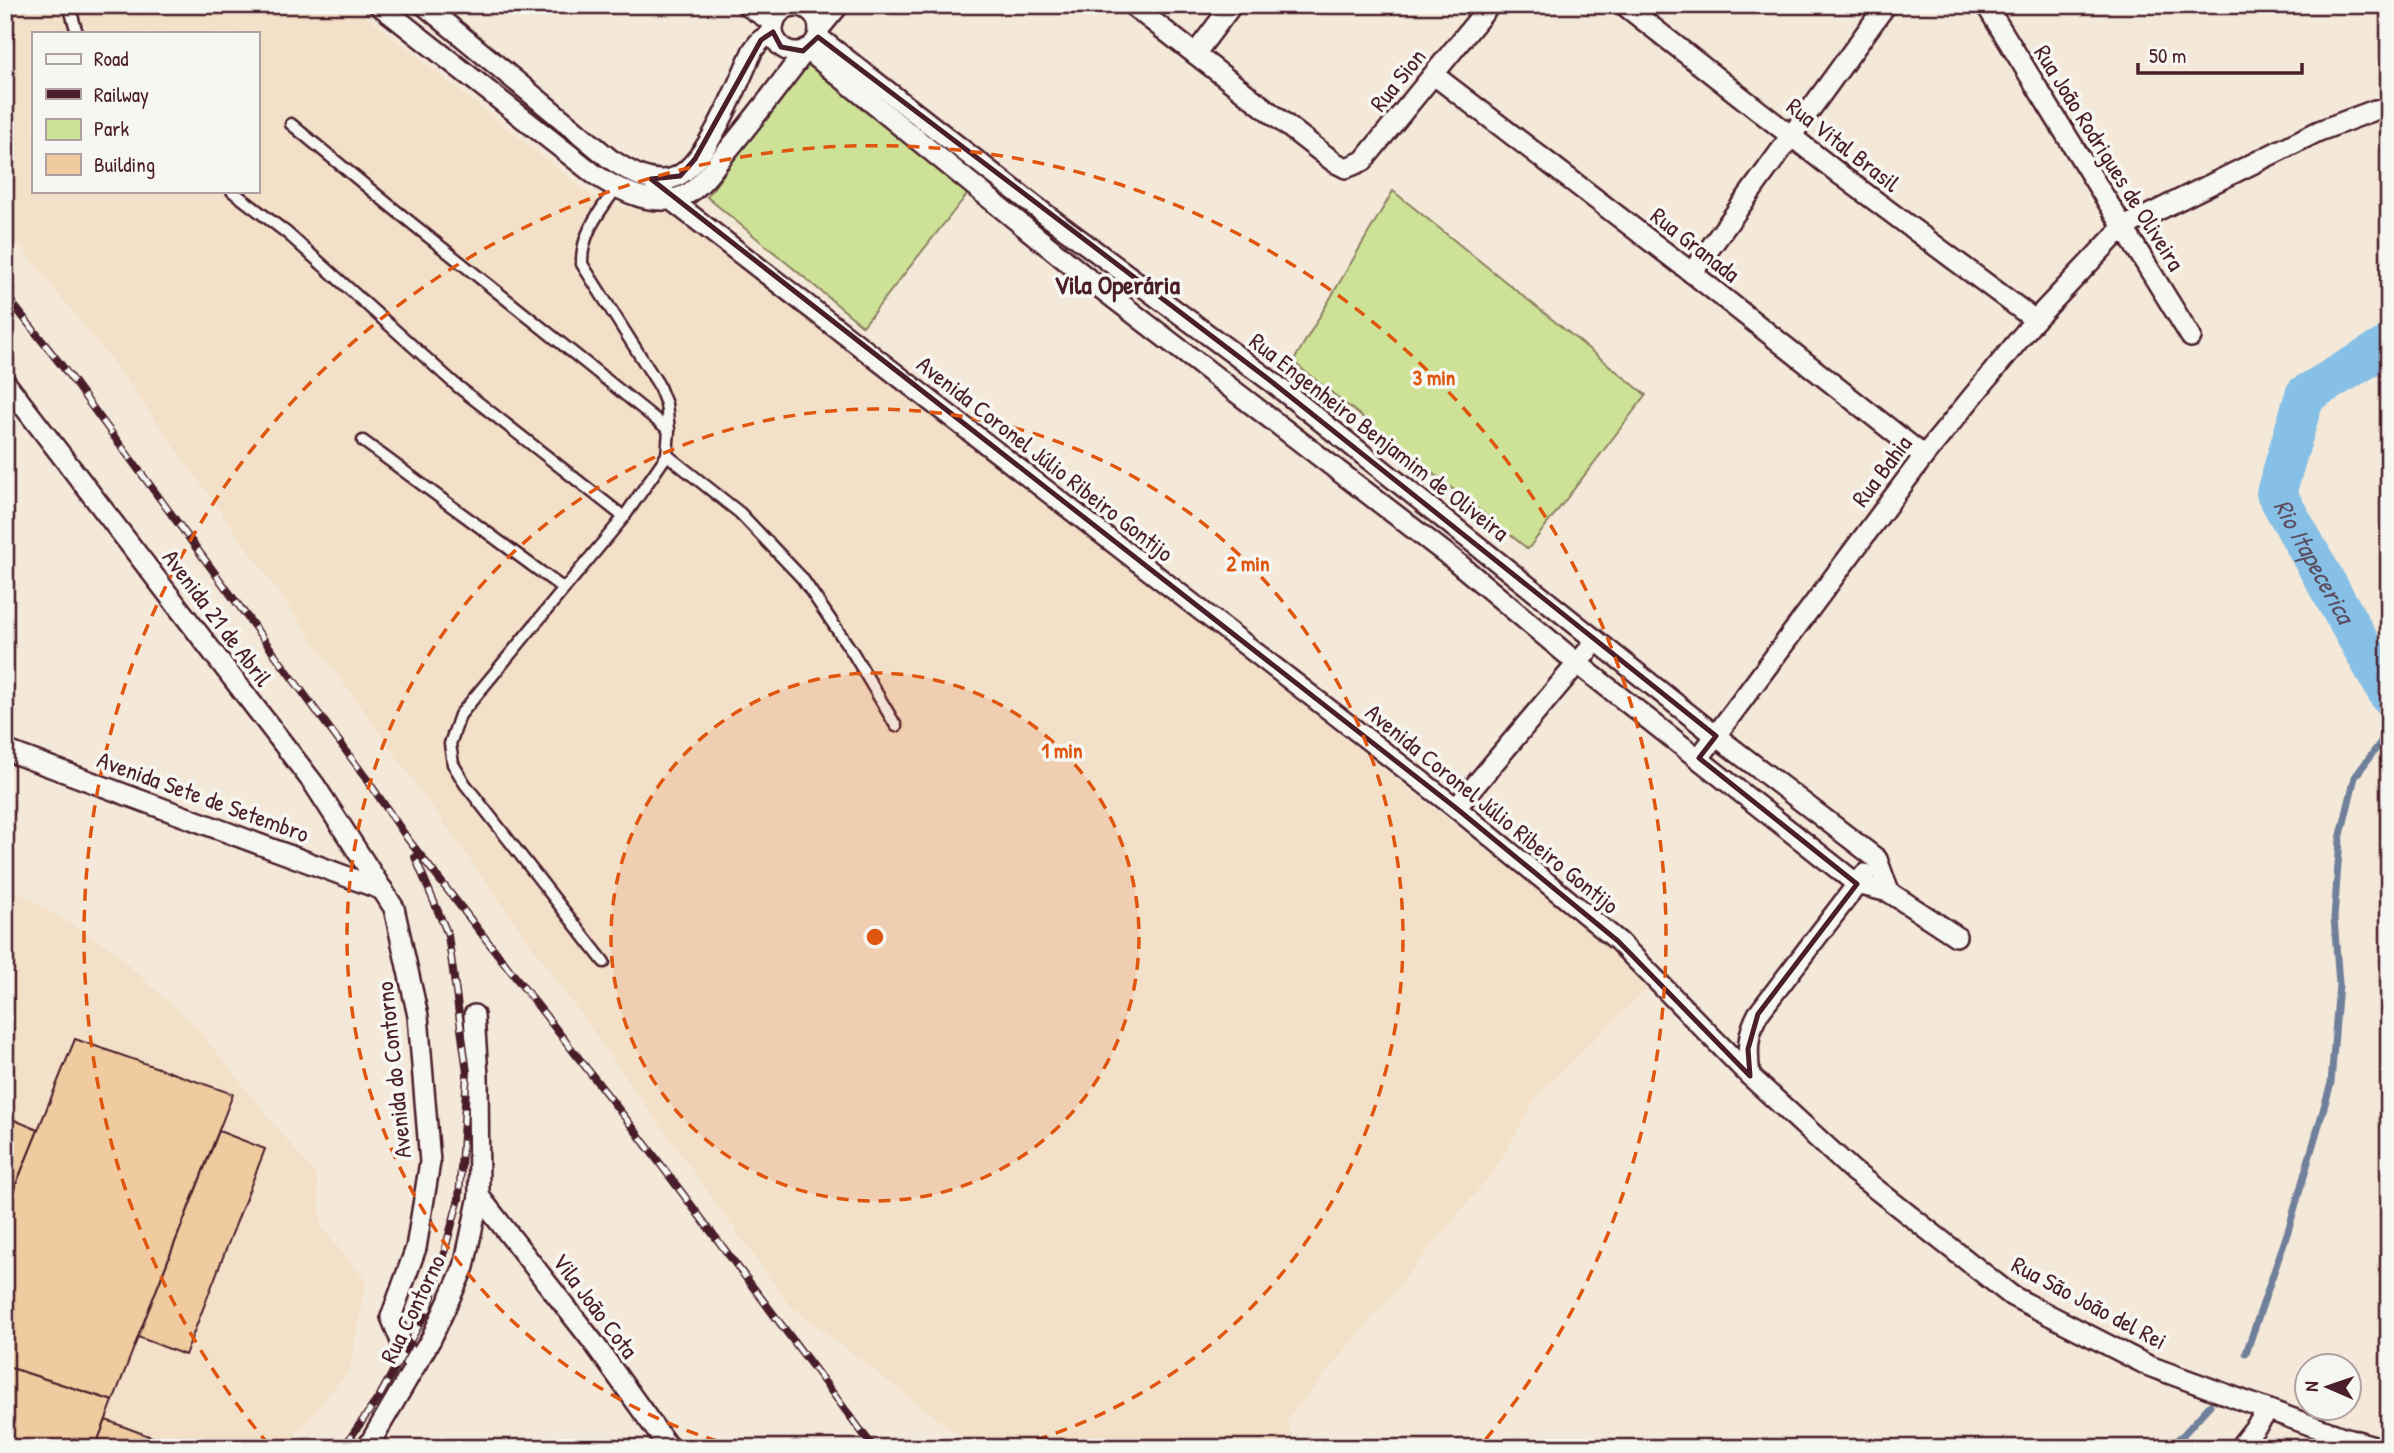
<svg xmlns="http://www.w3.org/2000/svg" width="2394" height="1453" viewBox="0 0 2394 1453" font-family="'Patrick Hand',sans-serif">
	<rect width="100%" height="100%" fill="#f4e9d9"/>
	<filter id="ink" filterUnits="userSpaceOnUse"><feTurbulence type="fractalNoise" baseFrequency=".0143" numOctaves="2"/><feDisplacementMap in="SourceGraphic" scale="14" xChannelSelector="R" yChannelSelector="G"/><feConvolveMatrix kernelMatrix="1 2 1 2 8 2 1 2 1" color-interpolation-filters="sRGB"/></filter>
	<g filter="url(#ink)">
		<g fill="#f3e0c8" fill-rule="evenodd">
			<path d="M5,5H352L602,204L681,212L1608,946L1650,986L1539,1093L1495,1170L1287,1420L1293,1435L1271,1448H975L788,1304L120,371L5,227ZM33,33H257V191H33Z"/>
			<polygon points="5,884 109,947 199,1030 317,1177 322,1228 366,1281 350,1369 285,1448 5,1448"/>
		</g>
		<g fill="#cde297" stroke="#8c8061" stroke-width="2">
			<polygon points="807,61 969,192 863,326 707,197"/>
			<polygon points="1393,191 1646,395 1528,549 1293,362"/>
		</g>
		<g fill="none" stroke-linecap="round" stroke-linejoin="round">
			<g stroke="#6f809b" stroke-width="7">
				<polyline points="2246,1353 2288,1231 2331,1083 2339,984 2334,918 2340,839 2355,777 2389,731"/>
				<polyline points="2167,1448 2183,1435 2210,1405"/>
			</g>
			<path stroke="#87c0e6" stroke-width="40" id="s1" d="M2389,345L2305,395L2276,493L2389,695"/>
		</g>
		<g fill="#f0cba0" stroke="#4a1f2b" stroke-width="2">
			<polygon points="75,1039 233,1094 113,1401 5,1366 5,1211"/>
			<polygon points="5,1116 38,1130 5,1211"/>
			<polygon points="219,1131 265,1149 185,1355 138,1337"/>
			<polygon points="5,1366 113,1401 95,1448 5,1448"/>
			<polygon points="106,1420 181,1448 95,1448"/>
		</g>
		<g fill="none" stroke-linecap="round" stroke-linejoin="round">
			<g stroke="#4a1f2b" stroke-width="15">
				<g id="service">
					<polyline points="69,5 77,33"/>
					<polyline points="291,124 394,209 669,430"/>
					<polyline points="232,191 287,233 456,385 624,517"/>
					<path d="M363,441L564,589L624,517L667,455L669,430L666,404L658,384L582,264C581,233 600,211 617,187"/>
					<polyline points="667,455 740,513 802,578 853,653 896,726"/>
					<polyline points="564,589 460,715 450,744 453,764 465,784 604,962"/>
				</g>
			</g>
			<g stroke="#4a1f2b" stroke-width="24">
				<g id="minor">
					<path d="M379,5L594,174C620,191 658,211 689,193C702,185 713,169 722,157C751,123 778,87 805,51"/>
					<path d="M424,5L610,159C628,170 647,184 670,179C705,172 739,80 753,50L761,40L773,32"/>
					<polyline points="746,5 774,23"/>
					<polyline points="1132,5 1334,162 1346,168 1363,161 1490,5"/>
					<polyline points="1624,5 1842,176 2035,320"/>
					<polyline points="1986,5 2191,337"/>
					<circle cx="796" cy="29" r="23"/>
					<polyline points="819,29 839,5"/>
					<polyline points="818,37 1045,214 1272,382 1716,736 1877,859 1889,892"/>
					<polyline points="806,49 1086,277 1453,559 1577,663 1857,884 1889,892 1956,936"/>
					<polyline points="1195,54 1232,5"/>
					<polyline points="1434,75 1692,273 1924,456"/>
					<polyline points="651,179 670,199 1456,808 1618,941 1750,1076 1853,1171 2012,1296 2149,1366 2340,1436 2381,1448"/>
					<polyline points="1692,273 1886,5"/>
					<polyline points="5,382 314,784 394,908 418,1016 430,1162 416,1248 391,1317 405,1351 415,1365"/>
					<polyline points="5,750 383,890"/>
					<polyline points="1699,758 1924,456 2035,320 2122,228 2319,131 2375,110"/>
					<polyline points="1456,808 1596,641"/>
					<path d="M1750,1076C1747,1053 1747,1034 1758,1014L1865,874"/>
					<polyline points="479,1196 593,1342 669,1448"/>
					<polyline points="367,1448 431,1339 464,1267 479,1196 478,1076 474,1015"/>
					<polyline points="2239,1448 2269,1410"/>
				</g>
			</g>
			<use href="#service" stroke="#f6f6f2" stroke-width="10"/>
			<use href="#minor" stroke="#f6f6f2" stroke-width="19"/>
			<g stroke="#4a1f2b" stroke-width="8">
				<g id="rail">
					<polyline points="5,294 62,366 366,778 407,838 634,1129 874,1448"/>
					<polyline points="343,1448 379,1397 429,1307 459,1199 467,1072 448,935 415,857"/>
				</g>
			</g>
			<use href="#rail" stroke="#f6f6f2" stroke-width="5" stroke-dasharray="16" stroke-linecap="butt"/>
		</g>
	</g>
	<path fill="none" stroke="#4a1f2b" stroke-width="5" stroke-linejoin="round" d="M773,32L781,47L803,51L818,37L1272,382L1716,736L1699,758L1857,884L1758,1014L1748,1049L1750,1076L1618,941L1456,808L651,179L680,176L695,159L761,40Z"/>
	<circle cx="875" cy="937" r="264" fill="#e0560e" fill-opacity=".12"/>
	<g fill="none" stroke="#e0560e" stroke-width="3.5" stroke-dasharray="12 9">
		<circle cx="875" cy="937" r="264"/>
		<path d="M738 1447A528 528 0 1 1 1012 1447"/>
		<path d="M269 1445A791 791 0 1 1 1481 1445"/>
	</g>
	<g text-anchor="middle" stroke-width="7" stroke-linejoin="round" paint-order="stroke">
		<g font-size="24" fill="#4a1f2b" stroke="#f6f6f2">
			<text transform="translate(1398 80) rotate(-51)" y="8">Rua Sion</text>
			<text transform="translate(1843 145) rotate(38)" y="8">Rua Vital Brasil</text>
			<text transform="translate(2109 158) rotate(58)" y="8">Rua João Rodrigues de Oliveira</text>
			<text transform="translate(1695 245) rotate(38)" y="8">Rua Granada</text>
			<text transform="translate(1379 437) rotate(38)" y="8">Rua Engenheiro Benjamim de Oliveira</text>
			<text transform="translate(1045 459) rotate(38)" y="8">Avenida Coronel Júlio Ribeiro Gontijo</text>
			<text transform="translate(1882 471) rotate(-53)" y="8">Rua Bahia</text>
			<text transform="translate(217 618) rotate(53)" y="8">Avenida 21 de Abril</text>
			<text transform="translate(203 797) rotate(20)" y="8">Avenida Sete de Setembro</text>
			<text transform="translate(1492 809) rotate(39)" y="8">Avenida Coronel Júlio Ribeiro Gontijo</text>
			<text transform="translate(394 1070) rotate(-96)" y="8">Avenida do Contorno</text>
			<text transform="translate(2089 1303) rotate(28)" y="8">Rua São João del Rei</text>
			<text transform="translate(595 1306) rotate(53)" y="8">Vila João Cota</text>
			<text transform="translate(413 1309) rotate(-64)" y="8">Rua Contorno</text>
		</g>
		<g font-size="26" font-weight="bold" fill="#4a1f2b" stroke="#f6f6f2">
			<text x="1117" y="294">Vila Operária</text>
		</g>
		<g font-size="26" font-style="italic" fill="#5c4f63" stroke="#f6f6f2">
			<text dy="9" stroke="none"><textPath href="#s1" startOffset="278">Rio Itapecerica</textPath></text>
		</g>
	</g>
	<circle cx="875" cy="937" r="10" fill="#e0560e" stroke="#f6f6f2" stroke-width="3.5"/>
	<g font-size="21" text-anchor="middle" font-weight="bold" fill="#e0560e" stroke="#f6f6f2" stroke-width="7" stroke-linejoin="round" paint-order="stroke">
		<text x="1434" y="385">3 min</text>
		<text x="1248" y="571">2 min</text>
		<text x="1062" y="758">1 min</text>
	</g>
	<rect width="2394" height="1453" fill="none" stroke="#f6f6f2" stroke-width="28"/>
	<rect x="14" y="14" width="2366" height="1425" fill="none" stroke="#4a1f2b" stroke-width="2.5" filter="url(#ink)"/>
	<rect x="32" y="32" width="228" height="161" fill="#f6f6f2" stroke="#b1a0a2" stroke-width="2"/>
	<rect x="46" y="54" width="35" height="10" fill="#f6f6f2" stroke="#b1a0a2" stroke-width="2"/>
	<text x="94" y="66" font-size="21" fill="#4a1f2b">Road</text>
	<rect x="46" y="89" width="35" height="10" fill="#4a1f2b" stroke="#b1a0a2" stroke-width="2"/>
	<text x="94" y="102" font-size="21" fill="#4a1f2b">Railway</text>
	<rect x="46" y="119" width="35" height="21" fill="#cde297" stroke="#b1a0a2" stroke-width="2"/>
	<text x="94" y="136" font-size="21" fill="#4a1f2b">Park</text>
	<rect x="46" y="154" width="35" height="21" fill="#f0cba0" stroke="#b1a0a2" stroke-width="2"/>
	<text x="94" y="172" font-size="21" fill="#4a1f2b">Building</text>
	<g transform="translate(2328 1387) rotate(272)"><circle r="33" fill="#f6f6f2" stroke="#b1a0a2" stroke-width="2"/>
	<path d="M0-5L12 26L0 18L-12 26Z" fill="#4a1f2b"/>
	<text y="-10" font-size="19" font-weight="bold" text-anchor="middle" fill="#4a1f2b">N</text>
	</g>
	<path d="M2138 63v10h164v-10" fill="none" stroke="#4a1f2b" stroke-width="3.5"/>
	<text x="2149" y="63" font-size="21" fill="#4a1f2b" stroke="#f6f6f2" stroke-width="5" paint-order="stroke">50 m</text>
</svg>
